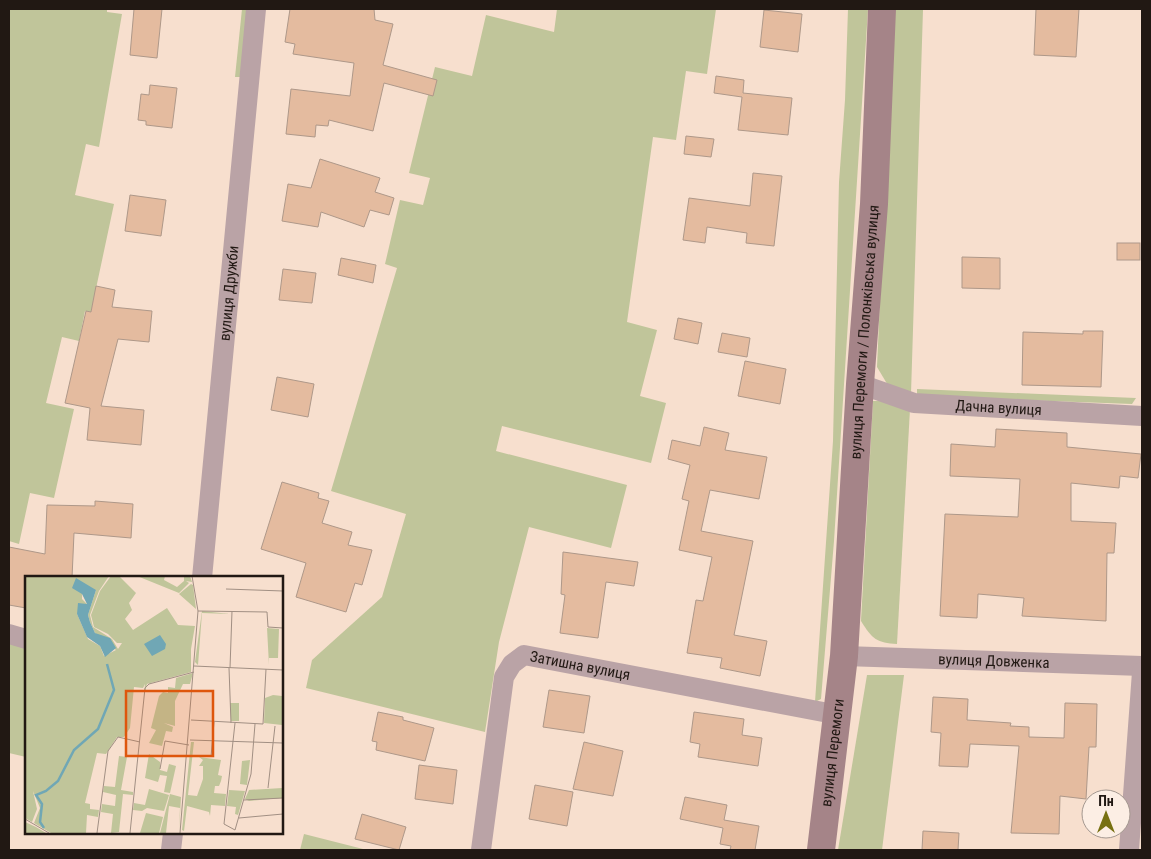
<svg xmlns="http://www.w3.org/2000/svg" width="1151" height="859" viewBox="0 0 1151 859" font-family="'Roboto Condensed',sans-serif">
	<rect width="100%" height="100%" fill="#f7dfce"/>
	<g fill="#c0c59a">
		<polygon points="9,9 107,9 107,12 122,14 99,147 86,144 75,195 114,204 91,312 85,311 79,341 62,337 46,403 74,409 54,498 30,493 19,544 9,541"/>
		<polygon points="242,9 249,9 241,77 235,77"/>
		<polygon points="557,9 716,9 707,74 686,71 676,140 653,137 627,322 657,330 640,396 666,403 651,463 502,426 496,451 627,485 611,548 529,527 499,642 485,732 306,688 312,660 382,597 406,514 331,491 397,268 385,264 400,200 423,205 430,178 409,173 435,67 472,76 486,15 554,32"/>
		<polygon points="848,9 868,9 834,541 821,699 815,702 833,441 839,182 845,100"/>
		<polygon points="893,9 923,9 911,393 889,387 877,367"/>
		<polygon points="917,389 1136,398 1132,404 917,396"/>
		<path d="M873,401H887L910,409L897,644C877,643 872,639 861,621Z"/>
		<polygon points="9,640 26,645 26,757 9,753"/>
		<polygon points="867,675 904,675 882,850 838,850"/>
		<polygon points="304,834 367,850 300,850"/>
	</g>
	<g fill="#e4bb9f" stroke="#ae9889">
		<polygon points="134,9 162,9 157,58 130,55"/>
		<polygon points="290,9 374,9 375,20 393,24 383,65 437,80 433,96 384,83 373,131 329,120 328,126 316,125 315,137 286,134 291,89 350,96 354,63 293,54 295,44 285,42"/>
		<polygon points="1036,9 1079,9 1076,57 1034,55"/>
		<polygon points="764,10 802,14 798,52 760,47"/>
		<polygon points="716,76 744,80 743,93 792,98 788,135 738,130 742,97 714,93"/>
		<polygon points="150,85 177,88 172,128 146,125 146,121 138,120 141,94 149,95"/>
		<polygon points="686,136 714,139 711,157 684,154"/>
		<polygon points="320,159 380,178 375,192 394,198 389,215 370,210 364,227 321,212 318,227 282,221 288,184 311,188"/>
		<polygon points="753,173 782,176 774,246 746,243 747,233 707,227 705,243 683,240 689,198 750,206"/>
		<polygon points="130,195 166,200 161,236 125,231"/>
		<rect x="1117" y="243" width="23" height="17"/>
		<polygon points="962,257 1000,258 1000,289 962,288"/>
		<polygon points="341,258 376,265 373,283 338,275"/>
		<polygon points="283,269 316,273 312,303 279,300"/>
		<polygon points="96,286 115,290 112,307 152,311 149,342 118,339 101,406 144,410 141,445 87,440 90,408 65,403 86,311 91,312"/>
		<polygon points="678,318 702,323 698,344 674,339"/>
		<polygon points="1083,331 1103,331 1101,387 1022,385 1023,332 1083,334"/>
		<polygon points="722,333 750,338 747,357 718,352"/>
		<polygon points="745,361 786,369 780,404 738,396"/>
		<polygon points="277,377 314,384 308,417 271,410"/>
		<polygon points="704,427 729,433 725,450 767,457 759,499 710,490 701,531 753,541 734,635 767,641 760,676 720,668 722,658 687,653 696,600 703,601 712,557 679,550 689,501 682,499 690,465 668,459 672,440 700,446"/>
		<polygon points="996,429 1067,433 1067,447 1141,454 1138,478 1120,476 1119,488 1071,483 1071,521 1116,523 1114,553 1107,553 1106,621 1022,616 1024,598 978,594 977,618 940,616 945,514 1018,517 1020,479 950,476 951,444 995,447"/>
		<polygon points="282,482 319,493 318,498 329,501 322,523 352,532 348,545 372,550 362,585 355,583 346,612 296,597 306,563 261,549"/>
		<polygon points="95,501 133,504 131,538 74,533 72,578 26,578 26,608 9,605 9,547 45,554 47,505 95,506"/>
		<polygon points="563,552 638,562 634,586 606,582 598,638 560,633 565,595 561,594"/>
		<polygon points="549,690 590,696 584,733 543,727"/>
		<polygon points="933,697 968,699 967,720 1011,723 1010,726 1029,727 1029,737 1064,738 1065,703 1097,704 1096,747 1089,747 1086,799 1060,796 1059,834 1011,833 1019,746 970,744 968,767 939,766 941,733 931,732"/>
		<polygon points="378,712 403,717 403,720 434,728 425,761 376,750 377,742 372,741"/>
		<polygon points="694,712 744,719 742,735 762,738 758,766 698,757 700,744 690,742"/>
		<polygon points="584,742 623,751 613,796 573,789"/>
		<polygon points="419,765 457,770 453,804 415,799"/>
		<polygon points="535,785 573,792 567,826 529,819"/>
		<polygon points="685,797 727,805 724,820 759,826 755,850 730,850 731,846 720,844 723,828 680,819"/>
		<polygon points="362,814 406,827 399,850 355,839"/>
		<polygon points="923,831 959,833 958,850 922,850"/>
	</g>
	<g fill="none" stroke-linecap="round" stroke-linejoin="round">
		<g stroke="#baa3a6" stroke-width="20">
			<path id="s1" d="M860,384L914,403L1142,416"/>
			<path id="s2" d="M202,578L256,9"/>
			<polyline points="9,634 26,639"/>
			<path id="s3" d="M844,656L1142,666"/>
			<polyline points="171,850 173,833"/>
			<path id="s4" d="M481,850L504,677L512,664L524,655L839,715"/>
			<polyline points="1129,850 1142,672"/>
		</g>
		<path stroke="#a58488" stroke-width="28" id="s5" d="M821,850L844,656L860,384L874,204L882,9"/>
	</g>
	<g text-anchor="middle" stroke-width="4" stroke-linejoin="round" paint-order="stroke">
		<g font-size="15" fill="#211813" stroke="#fceee4">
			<text dy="5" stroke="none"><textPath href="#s2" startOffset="286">вулиця Дружби</textPath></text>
			<text dy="5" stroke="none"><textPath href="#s5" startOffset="520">вулиця Перемоги / Полонківська вулиця</textPath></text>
			<text dy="5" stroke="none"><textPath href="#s1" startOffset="142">Дачна вулиця</textPath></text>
			<text dy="5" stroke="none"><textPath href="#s3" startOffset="150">вулиця Довженка</textPath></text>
			<text dy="5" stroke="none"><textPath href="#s4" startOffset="262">Затишна вулиця</textPath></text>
			<text dy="5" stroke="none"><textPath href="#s5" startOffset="98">вулиця Перемоги</textPath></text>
		</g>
	</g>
	<g transform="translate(25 576)">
		<rect width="258" height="258" fill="#f7dfce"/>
		<path d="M0,0H84L74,15L65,39L68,51L87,63L93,73L97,67H92L83,58L69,51L66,39L75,15L86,0H94L111,17L104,27L107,34L100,43L108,54L142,32L153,49L170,50L166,73V96L122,108L119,120L120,108L118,112L109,111L105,152L99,161H92L81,178L72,177L60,227L65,228V233L74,234L73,241L62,239L61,257H26L9,247L15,232L8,215L12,233L7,246L0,242ZM71,14L63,39L65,46L70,57L91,74L79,80L75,70L63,63L52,38L63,29L57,23V18ZM112,0H140L139,4L152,11L159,5V0H165L167,6L161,5L164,7L154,17ZM166,8L168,9L171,33L154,18ZM177,35L205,38L177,37L173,89L170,86ZM242,52L254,53L253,82H244V89ZM168,97L165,108H158L150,125V150L139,147L148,151L147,156L141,155L137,170L124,167L131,154L126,152L134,120L138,116L143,117V111L150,112L151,102ZM248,119L257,120V149L239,147L240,122ZM205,127H214V145H206ZM166,166H169L163,219L172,220L178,203V190H174L178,184L174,181L196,184L193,199L197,200L196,205L194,210H190L189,217L201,218L200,230L186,229L185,240L184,236L162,230L159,255L157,254ZM124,178L135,186V194L142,196L144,188L151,190L145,217L139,216L142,200L135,199L133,206L120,202ZM94,180L102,181L96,214L108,216V219L98,218L94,256L86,257L88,238L76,236L77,228L90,230L91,219L78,216L79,210L90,211ZM225,184L222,209L215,208L217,185ZM257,212V222L224,225L220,223L224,214ZM124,213L144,219L139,235L122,232L117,235L108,234L109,227L120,229ZM204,214L220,215L213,239L210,238L211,231L202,230ZM145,218L156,221L154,257L155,232L144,230L141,257H135ZM121,237L138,241L134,257H115ZM0,246L11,251L21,257H0Z" fill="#c0c59a" fill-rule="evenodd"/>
		<path d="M51,2L71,14L63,39L65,46L70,57L85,62L91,72L80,81L75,70L62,61L52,38L53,27L62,28L57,18L47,12ZM135,59L141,68L140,73L127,80L119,68Z" fill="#70a7b5"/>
		<path fill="none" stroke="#70a7b5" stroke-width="2.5" d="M19,252L15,246L17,228L11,219L21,215L33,205L49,174L73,153L89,114L82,88"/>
		<path fill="none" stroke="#a18f83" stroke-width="1" d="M201,13L258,15M173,35L242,36L243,51L258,52M169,90L258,94M204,92L206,147M205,92L207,35M166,144L238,148L241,93M210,147L199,248L210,254L226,198L230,148M165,164L258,167M186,181L189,146M135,193L140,165L164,169M243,212L250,150M219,224L258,222M214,242L258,238M0,243L24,257M72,257L83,175L93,161L115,166M105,257L120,112L124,108L169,96M155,257L173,35L167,0"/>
		<path fill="#de560c" fill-opacity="0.15" stroke="#de560c" stroke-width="2.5" d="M101,115H188V180H101Z"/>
		<rect width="258" height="258" fill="none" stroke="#211813" stroke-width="2.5"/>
	</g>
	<rect width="1151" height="859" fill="none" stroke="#211813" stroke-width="20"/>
	<g transform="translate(1106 814)"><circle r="24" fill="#fceee4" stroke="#a49890"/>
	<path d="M0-4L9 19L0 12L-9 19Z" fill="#777011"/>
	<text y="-8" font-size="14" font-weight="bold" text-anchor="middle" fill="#211813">Пн</text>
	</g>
</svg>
